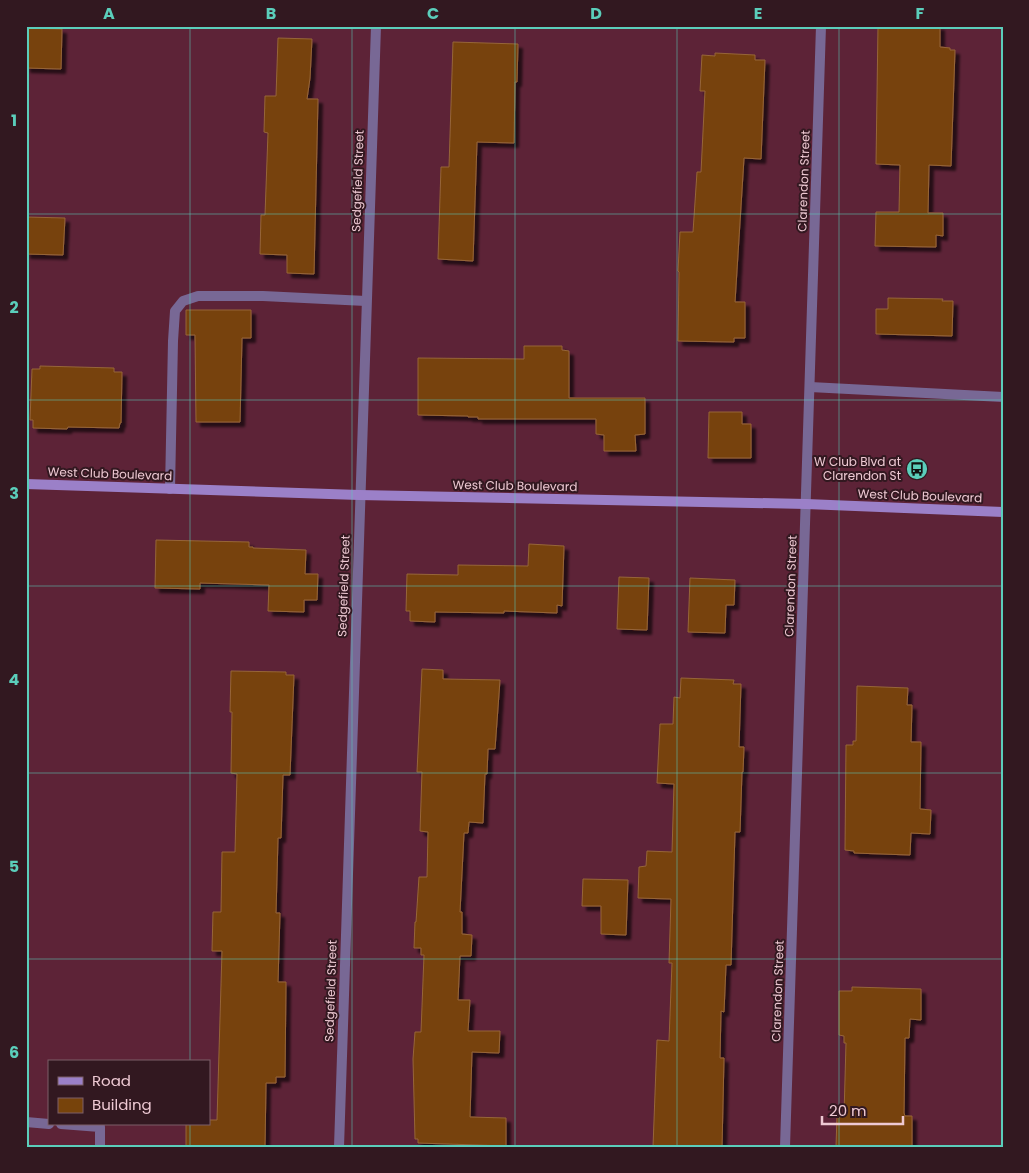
<svg xmlns="http://www.w3.org/2000/svg" width="1029" height="1173" viewBox="0 0 1029 1173" font-family="Poppins,sans-serif">
	<defs>
		<filter id="shadow"><feDropShadow dx="4.5" dy="4.5" stdDeviation="1" flood-color="#0009"/></filter>
	</defs>
	<rect width="100%" height="100%" fill="#5d2337"/>
	<g fill="#77430b" stroke="#966539" filter="url(#shadow)">
		<polygon points="878,26 940,26 940,47 950,48 950,50 955,50 951,166 929,165 928,213 943,213 943,236 936,235 936,247 875,246 876,212 899,212 900,165 876,164"/>
		<polygon points="26,28 62,29 61,69 26,68"/>
		<polygon points="278,38 312,39 310,78 307,99 318,99 314,274 287,273 287,255 260,254 261,215 265,215 268,133 264,132 265,96 276,96"/>
		<polygon points="453,42 518,44 517,82 515,82 514,143 477,142 473,261 438,259 441,167 449,167"/>
		<polygon points="715,53 755,55 755,60 765,60 761,159 744,158 735,302 745,302 745,338 734,338 734,342 678,341 679,272 678,271 680,232 693,232 697,172 701,172 705,91 700,91 702,55 715,56"/>
		<polygon points="26,217 65,218 63,255 26,254"/>
		<polygon points="888,298 943,299 942,301 953,301 952,336 876,334 876,309 888,309"/>
		<polygon points="186,310 251,310 251,338 242,338 240,422 196,422 195,335 186,335"/>
		<polygon points="524,346 562,346 562,350 569,351 569,398 645,398 645,434 635,435 636,451 604,451 604,435 596,434 596,419 478,419 478,417 468,417 468,416 418,415 418,358 524,359"/>
		<polygon points="40,366 114,368 114,372 122,372 121,423 120,423 119,428 68,427 67,429 33,428 33,420 30,420 32,369 40,369"/>
		<polygon points="709,412 742,412 742,424 751,424 751,458 708,458"/>
		<polygon points="156,540 249,542 249,547 253,547 253,548 306,550 305,574 318,574 317,600 304,600 304,612 268,611 269,585 200,583 200,589 155,588"/>
		<polygon points="529,544 564,546 562,606 557,605 557,613 504,611 504,613 435,612 435,622 410,621 410,611 406,611 407,574 458,575 458,565 528,566"/>
		<polygon points="619,577 649,578 647,630 617,629"/>
		<polygon points="690,578 735,580 734,605 726,605 725,633 688,632"/>
		<polygon points="422,669 443,670 443,679 500,680 495,749 488,749 487,774 485,774 483,823 469,822 468,833 464,833 460,912 462,912 462,934 472,935 471,956 460,956 458,1000 470,1000 468,1031 500,1031 499,1053 472,1052 470,1117 506,1118 506,1146 418,1143 418,1139 415,1139 413,1059 415,1032 421,1032 424,955 421,955 421,948 414,948 415,922 416,922 419,877 427,877 428,832 420,831 422,772 417,772"/>
		<polygon points="231,671 286,672 286,675 294,675 290,775 283,775 281,838 278,838 276,913 280,913 278,982 286,982 285,1077 276,1077 276,1083 266,1083 265,1146 186,1147 186,1124 209,1124 209,1120 217,1120 222,951 212,951 213,912 221,912 222,852 235,852 237,774 231,773 232,712 230,712"/>
		<polygon points="681,678 734,680 733,684 741,684 739,747 744,747 743,772 742,772 740,832 735,832 731,965 726,965 724,1012 721,1011 720,1058 724,1058 722,1147 653,1147 657,1040 669,1041 672,963 669,963 671,899 638,898 639,867 646,866 647,851 672,852 674,784 657,783 660,724 673,724 674,697 680,698"/>
		<polygon points="857,686 908,688 907,705 912,705 911,742 921,742 920,809 931,810 930,834 911,833 910,855 854,853 854,851 845,850 846,745 853,745 853,741 856,741"/>
		<polygon points="583,879 628,880 626,935 601,934 601,906 582,906"/>
		<polygon points="852,987 921,989 921,1020 910,1019 909,1038 905,1038 904,1113 905,1116 912,1116 912,1147 836,1147 837,1115 844,1115 846,1043 844,1043 844,1036 839,1035 839,991 852,991"/>
	</g>
	<g fill="none" stroke-linecap="round" stroke-linejoin="round">
		<g stroke="#786895" stroke-width="10">
			<polyline points="810,387 1003,397"/>
			<polyline points="170,489 173,341 175,311 183,301 198,296 263,296 366,301"/>
			<polyline points="26,1122 49,1124"/>
			<polyline points="61,1124 100,1127 100,1147"/>
		</g>
		<g stroke="#786895" stroke-width="10">
			<polyline points="339,1147 376,26"/>
			<polyline points="785,1147 821,26"/>
		</g>
		<polyline stroke="#9b80c8" stroke-width="10" points="26,484 359,495 806,504 1003,512"/>
	</g>
	<path fill="none" stroke="#5bcebb" stroke-width="1" stroke-opacity="0.55" d="M190,26V1062M352,26V1147M515,26V1147M677,26V1147M839,26V1147M26,214H1003M26,400H1003M26,586H1003M26,773H1003M26,959H1003M190,1124V1147"/>
	<defs>
		<g id="bus-disc" transform="scale(1.125)"><circle r="9.5" fill="#5bcebb" stroke="#321820"/><path d="M-5-6H5V4H4V6H2V4H-2V6H-4V4H-5ZM-3.5-4V0h7V-4ZM-3.5 1.2v1.5H-2V1.2ZM2 1.2v1.5H3.5V1.2Z" fill="#111"/></g>
	</defs>
	<g fill-rule="evenodd">
		<use href="#bus-disc" x="917" y="469"/>
	</g>
	<g text-anchor="middle" stroke-width="4" stroke-linejoin="round" paint-order="stroke">
		<g font-size="12" fill="#eec9d3" stroke="#321820">
			<text transform="translate(358 181) rotate(-88)" y="4">Sedgefield Street</text>
			<text transform="translate(804 181) rotate(-88)" y="4">Clarendon Street</text>
			<text transform="translate(110 474) rotate(2)" y="4">West Club Boulevard</text>
			<text transform="translate(515 486) rotate(1)" y="4">West Club Boulevard</text>
			<text transform="translate(920 496) rotate(2)" y="4">West Club Boulevard</text>
			<text transform="translate(344 586) rotate(-88)" y="4">Sedgefield Street</text>
			<text transform="translate(791 586) rotate(-88)" y="4">Clarendon Street</text>
			<text transform="translate(331 991) rotate(-88)" y="4">Sedgefield Street</text>
			<text transform="translate(778 991) rotate(-88)" y="4">Clarendon Street</text>
		</g>
		<g font-size="12" fill="#eec9d3" stroke="#321820" text-anchor="end">
			<text x="901" y="466">W Club Blvd at<tspan x="901" dy="14">Clarendon St</tspan></text>
		</g>
	</g>
	<rect width="1029" height="1173" fill="none" stroke="#321820" stroke-width="55"/>
	<rect x="48" y="1060" width="162" height="65" fill="#321820" stroke="#7d5f68"/>
	<rect x="58" y="1077" width="25" height="8" fill="#9b80c8" stroke="#7d5f68"/>
	<text x="92" y="1086" font-size="15" fill="#eec9d3">Road</text>
	<rect x="58" y="1098" width="25" height="15" fill="#77430b" stroke="#7d5f68"/>
	<text x="92" y="1110" font-size="15" fill="#eec9d3">Building</text>
	<path d="M822 1116v8h81v-8" fill="none" stroke="#eec9d3" stroke-width="2.5"/>
	<text x="829" y="1116" font-size="15" fill="#eec9d3" stroke="#321820" stroke-width="4" paint-order="stroke">20 m</text>
	<rect x="28" y="28" width="974" height="1118" fill="none" stroke="#5bcebb" stroke-width="2"/>
	<g font-size="16" text-anchor="middle" font-weight="bold" fill="#5bcebb">
		<text x="109" y="19">A</text>
		<text x="271" y="19">B</text>
		<text x="433" y="19">C</text>
		<text x="596" y="19">D</text>
		<text x="758" y="19">E</text>
		<text x="920" y="19">F</text>
		<text x="14" y="126">1</text>
		<text x="14" y="313">2</text>
		<text x="14" y="499">3</text>
		<text x="14" y="685">4</text>
		<text x="14" y="872">5</text>
		<text x="14" y="1058">6</text>
	</g>
</svg>
